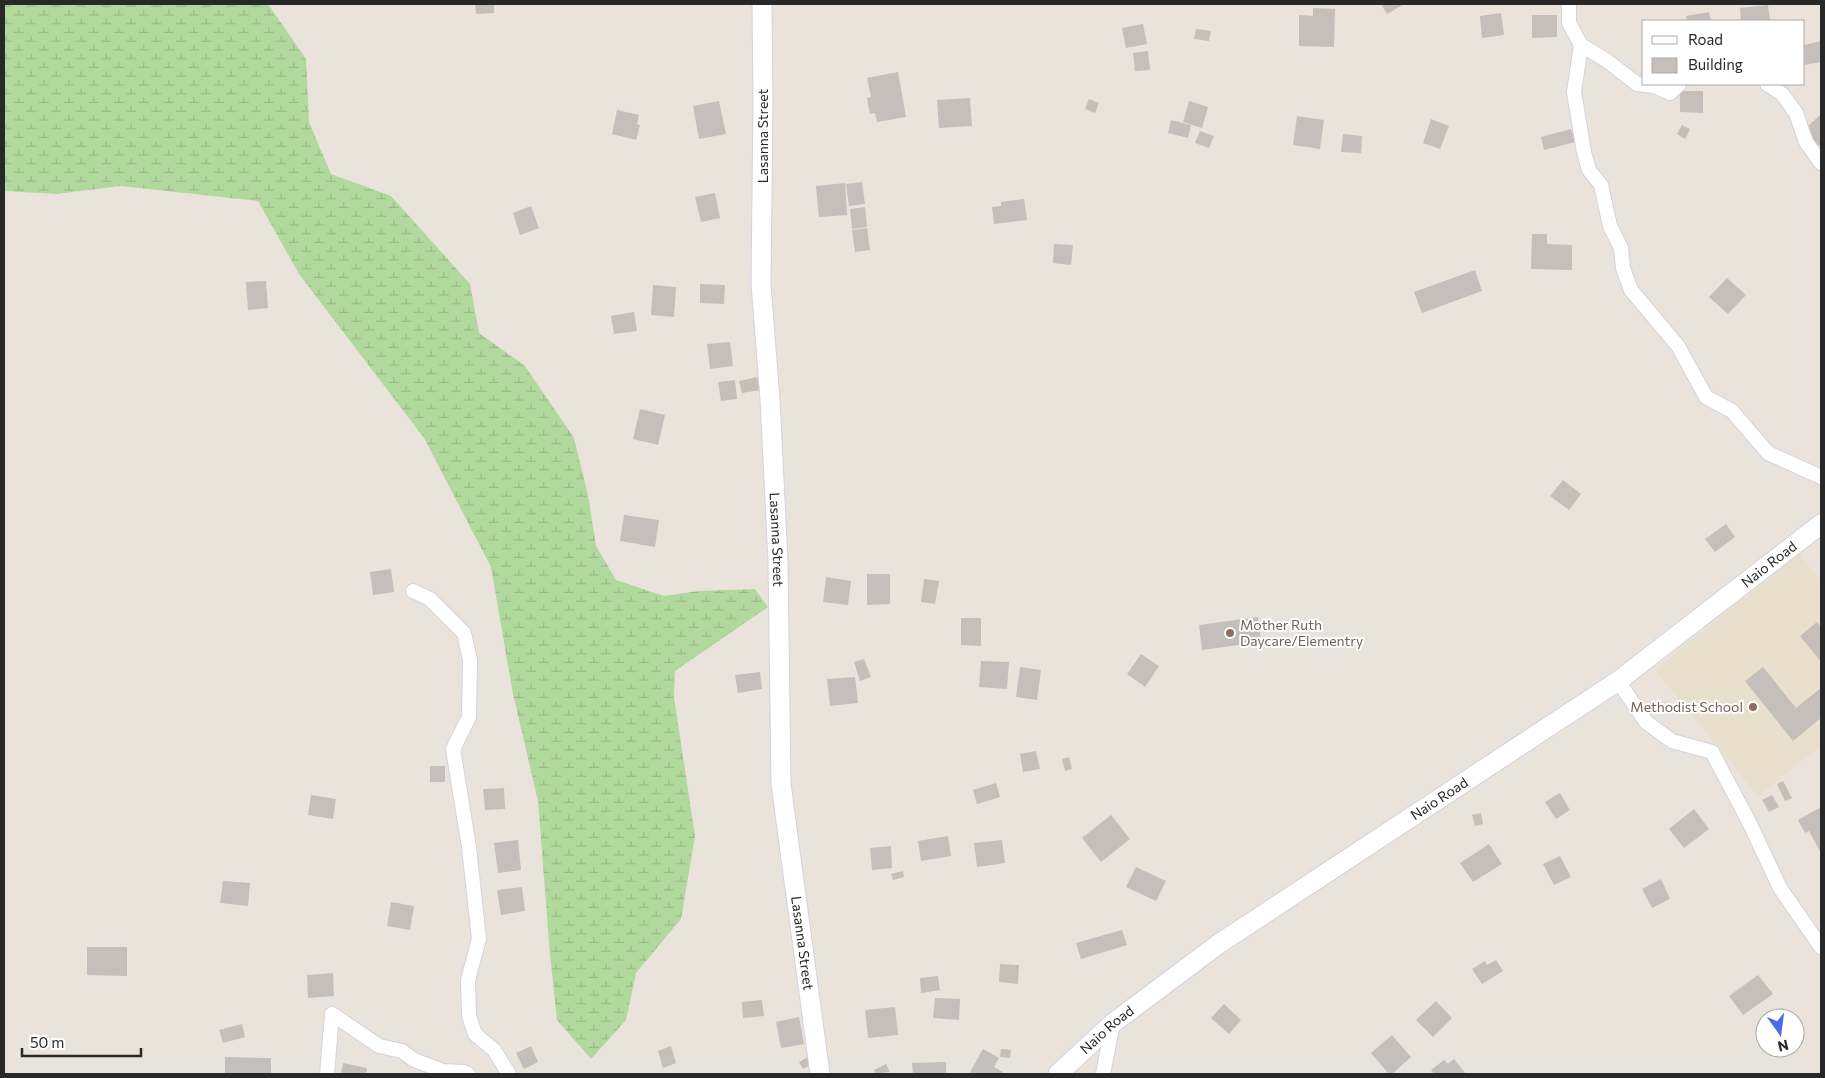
<svg xmlns="http://www.w3.org/2000/svg" width="1825" height="1078" viewBox="0 0 1825 1078" font-family="Commissioner,sans-serif">
	<defs>
		<pattern id="wetland-marsh" width="20" height="14" patternUnits="userSpaceOnUse" patternTransform="scale(1.25)"><rect width="20" height="14" fill="#b2d99d"/><path d="M1 5h8M5 5V1M11 12h8M15 12V8" fill="none" stroke="#99ba87"/></pattern>
	</defs>
	<rect width="100%" height="100%" fill="#e9e3db"/>
	<polygon fill="#e8dfcc" points="1799,553 1821,581 1821,745 1758,796 1655,670"/>
	<polygon fill="url(#wetland-marsh)" points="4,4 268,4 306,59 309,122 331,174 391,196 470,284 479,333 525,366 574,438 588,495 596,546 616,580 664,596 699,591 755,589 768,607 675,671 674,697 695,836 681,919 636,973 626,1020 591,1059 557,1020 550,954 538,801 513,694 491,567 424,438 299,274 258,201 121,186 56,194 4,191"/>
	<g fill="#c4bfba">
		<polygon points="475,4 494,4 494,13 476,14"/>
		<polygon points="1381,4 1404,4 1387,14"/>
		<polygon points="1768,5 1770,21 1741,21 1740,8"/>
		<polygon points="1313,8 1335,9 1334,47 1299,46 1299,15 1313,16"/>
		<polygon points="1709,12 1711,21 1687,21 1686,16"/>
		<polygon points="1501,13 1504,35 1482,38 1480,16"/>
		<polygon points="1532,15 1557,15 1557,37 1532,38"/>
		<polygon points="1143,24 1147,44 1126,48 1122,28"/>
		<polygon points="1196,29 1211,31 1209,41 1194,39"/>
		<polygon points="1821,41 1821,62 1805,65 1804,45"/>
		<polygon points="1148,51 1150,70 1135,71 1133,53"/>
		<polygon points="898,72 906,117 877,122 875,113 870,114 867,98 871,97 867,78"/>
		<polygon points="1680,91 1703,91 1703,113 1680,112"/>
		<polygon points="970,98 972,126 939,128 937,100"/>
		<polygon points="1089,99 1099,103 1095,113 1085,109"/>
		<polygon points="719,101 726,134 699,139 693,106"/>
		<polygon points="1189,101 1208,107 1202,128 1183,122"/>
		<polygon points="617,110 639,115 637,124 640,125 636,140 612,134"/>
		<polygon points="1821,114 1821,144 1819,146 1804,130"/>
		<polygon points="1297,116 1324,120 1320,149 1293,145"/>
		<polygon points="1431,119 1449,126 1440,149 1423,143"/>
		<polygon points="1171,120 1191,125 1188,138 1168,133"/>
		<polygon points="1682,125 1690,129 1685,139 1677,134"/>
		<polygon points="1571,129 1575,142 1544,150 1541,137"/>
		<polygon points="1200,131 1214,136 1209,148 1195,143"/>
		<polygon points="1343,134 1362,136 1361,153 1341,152"/>
		<polygon points="862,182 865,204 849,206 846,184"/>
		<polygon points="845,183 847,215 819,217 816,186"/>
		<polygon points="715,193 720,218 701,222 695,197"/>
		<polygon points="1024,199 1027,220 994,224 992,207 1001,206 1001,202"/>
		<polygon points="531,206 539,228 520,235 513,213"/>
		<polygon points="865,207 867,227 852,229 850,209"/>
		<polygon points="867,228 870,250 855,252 852,230"/>
		<polygon points="1532,234 1547,234 1547,244 1572,245 1572,270 1531,269"/>
		<polygon points="1054,244 1073,245 1071,265 1053,263"/>
		<polygon points="1475,270 1482,291 1422,313 1414,292"/>
		<polygon points="1727,278 1746,295 1728,314 1709,297"/>
		<polygon points="266,281 268,308 248,310 246,282"/>
		<polygon points="700,284 725,285 724,304 700,303"/>
		<polygon points="653,285 676,287 674,317 651,315"/>
		<polygon points="634,312 637,331 614,334 611,316"/>
		<polygon points="730,342 733,366 710,369 707,344"/>
		<polygon points="757,377 760,390 742,393 739,381"/>
		<polygon points="735,380 737,399 721,401 718,382"/>
		<polygon points="640,409 665,415 658,445 633,439"/>
		<polygon points="1563,480 1581,494 1569,510 1550,496"/>
		<polygon points="624,515 659,520 655,547 620,541"/>
		<polygon points="1726,524 1735,537 1715,552 1705,539"/>
		<polygon points="391,569 394,592 373,595 370,572"/>
		<polygon points="867,574 890,574 890,604 867,605"/>
		<polygon points="826,577 851,581 848,605 823,602"/>
		<polygon points="924,579 939,581 935,604 921,602"/>
		<polygon points="1258,617 1261,642 1202,650 1199,625"/>
		<polygon points="961,618 981,618 981,646 961,645"/>
		<polygon points="1817,622 1821,627 1821,662 1800,636"/>
		<polygon points="1141,654 1159,666 1145,687 1127,674"/>
		<polygon points="864,659 871,677 860,681 854,662"/>
		<polygon points="981,661 1009,662 1007,689 979,687"/>
		<polygon points="1020,667 1041,670 1037,700 1016,697"/>
		<polygon points="1763,667 1796,708 1821,688 1821,718 1793,741 1745,681"/>
		<polygon points="760,672 762,689 738,693 735,675"/>
		<polygon points="855,677 858,703 830,706 827,679"/>
		<polygon points="1036,751 1040,769 1023,772 1020,754"/>
		<polygon points="1069,757 1072,769 1065,771 1062,759"/>
		<rect x="430" y="766" width="15" height="16"/>
		<polygon points="1783,781 1792,798 1785,801 1777,784"/>
		<polygon points="996,783 1000,797 977,804 973,790"/>
		<polygon points="504,788 505,809 485,810 483,789"/>
		<polygon points="1560,793 1570,810 1556,819 1545,802"/>
		<polygon points="311,795 336,799 333,819 308,815"/>
		<polygon points="1772,795 1779,807 1769,812 1762,800"/>
		<polygon points="1821,807 1821,853 1809,831 1805,833 1798,820"/>
		<polygon points="1694,809 1709,829 1684,848 1669,829"/>
		<polygon points="1481,813 1483,824 1475,826 1472,815"/>
		<polygon points="1111,815 1130,839 1101,862 1082,838"/>
		<polygon points="948,836 951,856 921,861 918,841"/>
		<polygon points="518,840 521,870 498,873 494,843"/>
		<polygon points="1002,840 1005,863 977,867 974,843"/>
		<polygon points="1489,844 1502,864 1473,882 1460,863"/>
		<polygon points="891,846 892,868 872,870 870,848"/>
		<polygon points="1560,856 1571,877 1554,885 1543,864"/>
		<polygon points="1136,867 1166,881 1156,901 1126,887"/>
		<polygon points="903,871 904,877 893,880 891,874"/>
		<polygon points="1661,879 1670,899 1652,908 1642,889"/>
		<polygon points="223,881 250,883 248,906 220,903"/>
		<polygon points="522,887 525,911 501,915 497,890"/>
		<polygon points="391,902 414,906 410,930 387,926"/>
		<polygon points="1122,930 1127,945 1081,959 1076,943"/>
		<polygon points="87,947 127,947 127,976 87,975"/>
		<polygon points="1496,960 1503,971 1482,984 1472,969 1485,961 1487,965"/>
		<polygon points="1000,964 1019,965 1018,984 999,982"/>
		<polygon points="333,973 334,996 308,998 307,975"/>
		<polygon points="1758,975 1773,994 1743,1015 1729,996"/>
		<polygon points="938,976 940,990 921,993 920,978"/>
		<polygon points="935,998 960,999 959,1020 933,1018"/>
		<polygon points="762,1000 764,1016 743,1018 742,1002"/>
		<polygon points="1436,1001 1452,1018 1433,1037 1416,1020"/>
		<polygon points="1224,1004 1241,1020 1229,1034 1211,1018"/>
		<polygon points="895,1007 898,1035 868,1038 865,1010"/>
		<polygon points="799,1017 804,1044 781,1048 776,1022"/>
		<polygon points="242,1024 245,1037 223,1043 219,1030"/>
		<polygon points="1392,1035 1411,1057 1392,1074 1389,1074 1371,1053"/>
		<polygon points="531,1046 538,1062 524,1069 516,1053"/>
		<polygon points="671,1046 676,1063 663,1068 658,1051"/>
		<polygon points="983,1049 999,1058 994,1067 1003,1072 1001,1074 969,1074"/>
		<polygon points="1001,1049 1011,1050 1010,1058 1000,1057"/>
		<polygon points="810,1056 813,1064 803,1069 799,1062"/>
		<polygon points="225,1057 271,1058 271,1074 225,1074"/>
		<polygon points="1454,1059 1466,1074 1434,1074 1431,1070 1444,1060 1448,1064"/>
		<polygon points="946,1062 946,1074 913,1074 912,1063"/>
		<polygon points="343,1063 367,1068 366,1074 341,1074"/>
		<polygon points="886,1064 890,1072 876,1074 874,1070"/>
	</g>
	<g fill="none" stroke-linecap="round" stroke-linejoin="round">
		<g stroke="#d0d3df" stroke-width="16">
			<g id="street">
				<polyline points="1569,4 1569,23 1581,45 1606,60 1637,84 1654,86 1670,93 1679,84"/>
				<polyline points="1581,45 1574,92 1584,152 1589,170 1601,185 1610,226 1621,248 1623,268 1631,290 1678,346 1706,397 1732,411 1768,453 1821,477"/>
				<polyline points="1767,84 1782,94 1796,113 1806,142 1821,163"/>
				<polyline points="413,591 430,599 464,633 470,660 469,717 453,749 469,847 479,939 468,980 469,1016 475,1034 494,1050 509,1074"/>
				<polyline points="1618,681 1646,722 1672,741 1712,752 1750,824 1780,888 1821,947"/>
				<polyline points="327,1074 332,1014 379,1046 402,1051 414,1060 443,1071 464,1072 468,1074"/>
				<polyline points="1103,1074 1113,1023"/>
			</g>
		</g>
		<g stroke="#d0d3df" stroke-width="21">
			<g id="secondary">
				<path id="s1" d="M762,4L763,101L761,284L770,399L778,561L781,784L820,1074"/>
				<path id="s2" d="M1058,1074L1113,1023L1220,943L1618,681L1821,524"/>
			</g>
		</g>
		<use href="#street" stroke="#fff" stroke-width="14"/>
		<use href="#secondary" stroke="#fff" stroke-width="19"/>
	</g>
	<g fill="#8d6e63" stroke="#fff" stroke-width="2">
		<circle cx="1230" cy="633" r="5"/>
		<circle cx="1753" cy="707" r="5"/>
	</g>
	<g text-anchor="middle" stroke-width="4" stroke-linejoin="round" paint-order="stroke">
		<g font-size="14" fill="#282828" stroke="#fff">
			<text transform="translate(763 136) rotate(-90)" y="5">Lasanna Street</text>
			<text dy="5" stroke="none"><textPath href="#s1" startOffset="536">Lasanna Street</textPath></text>
			<text dy="5" stroke="none"><textPath href="#s2" startOffset="876">Naio Road</textPath></text>
			<text dy="5" stroke="none"><textPath href="#s2" startOffset="471">Naio Road</textPath></text>
			<text dy="5" stroke="none"><textPath href="#s1" startOffset="941">Lasanna Street</textPath></text>
			<text dy="5" stroke="none"><textPath href="#s2" startOffset="66">Naio Road</textPath></text>
		</g>
		<g font-size="14" fill="#785e54" stroke="#fff" text-anchor="start">
			<text x="1240" y="630">Mother Ruth<tspan x="1240" dy="16">Daycare/Elementry</tspan></text>
			<text x="1743" y="712" text-anchor="end">Methodist School</text>
		</g>
	</g>
	<rect width="1825" height="1078" fill="none" stroke="#282828" stroke-width="10"/>
	<rect x="1642" y="20" width="162" height="65" fill="#ffffff" stroke="#a9a9a9"/>
	<rect x="1652" y="36" width="25" height="8" fill="#ffffff" stroke="#a9a9a9"/>
	<text x="1688" y="45" font-size="15" fill="#282828">Road</text>
	<rect x="1652" y="58" width="25" height="15" fill="#c4bfba" stroke="#a9a9a9"/>
	<text x="1688" y="70" font-size="15" fill="#282828">Building</text>
	<g transform="translate(1780 1033) rotate(166)"><circle r="24" fill="#ffffff" stroke="#a9a9a9"/>
	<path d="M0-4L9 19L0 12L-9 19Z" fill="#4d6ae3"/>
	<text y="-8" font-size="14" font-weight="bold" text-anchor="middle" fill="#282828">N</text>
	</g>
	<path d="M22 1048v8h119v-8" fill="none" stroke="#282828" stroke-width="2.5"/>
	<text x="30" y="1048" font-size="15" fill="#282828" stroke="#ffffff" stroke-width="4" paint-order="stroke">50 m</text>
</svg>
